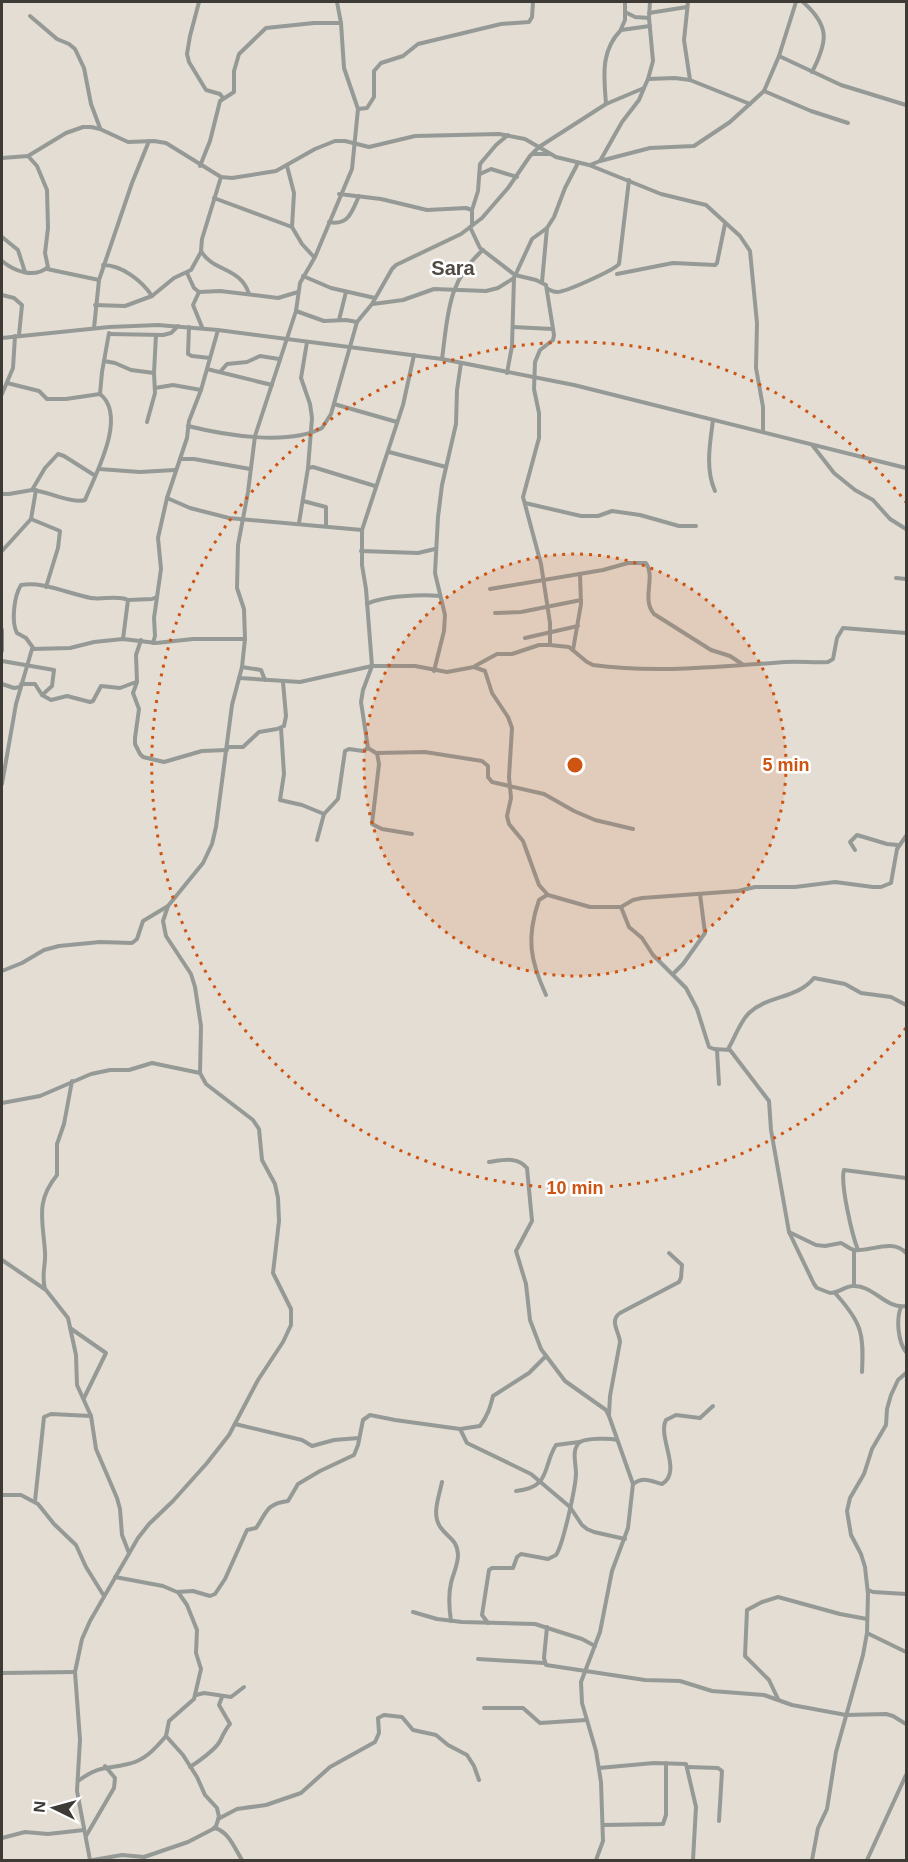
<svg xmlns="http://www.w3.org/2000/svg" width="908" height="1862" viewBox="0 0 908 1862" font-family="Arial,sans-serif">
	<rect width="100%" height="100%" fill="#e4ddd3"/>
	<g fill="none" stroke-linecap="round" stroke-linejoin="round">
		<g stroke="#969a97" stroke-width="4">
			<polyline points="199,2 190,36 187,54 189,62 206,90 220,94 223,98"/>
			<polyline points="688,2 684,40 690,80"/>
			<path d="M803,2C830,26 828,41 812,72"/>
			<polyline points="625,12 635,17 649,18"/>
			<polyline points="649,13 687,7"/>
			<polyline points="30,16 57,39 69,44 75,49 84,68 91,104 100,128"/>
			<polyline points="621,29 625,20 625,2"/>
			<polyline points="779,56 841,85 906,105"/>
			<polyline points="648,79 675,78 690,80 750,104"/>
			<polyline points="764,91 811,111 848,123"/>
			<path d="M606,104C604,77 600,51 621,30L650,26"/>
			<polyline points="358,109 367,108 374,97 374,71 381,63 403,56 418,44 501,24 529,22 532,17 533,2"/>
			<polyline points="533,154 549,154"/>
			<polyline points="2,158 28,156 66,133 83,127 91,127 100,129 128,142 154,141 166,143 221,177 232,178 276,171 315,149 335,141 345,141 369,147 415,136 499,134 525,139 556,157 589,165 661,194 706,205 740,236 750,251 757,323 756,368 763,407 763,432"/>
			<polyline points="600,161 650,148 694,146 730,122 764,91 779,56 796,2"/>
			<polyline points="590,165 600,161 622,122 639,100 644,88"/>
			<polyline points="200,166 210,141 220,101 234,92 234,71 239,54 266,28 314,23 341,23"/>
			<polyline points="287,166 294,193 292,227"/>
			<polyline points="480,174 491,169 517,177"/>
			<path d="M221,177L202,239L201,251C213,272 241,267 249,294"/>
			<polyline points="339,194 381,199 427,210 466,208 472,210"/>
			<polyline points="214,198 292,227 302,244 314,257"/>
			<path d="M329,222C349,226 352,211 359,196"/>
			<polyline points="472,225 472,210 478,191 480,164 496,145 508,135"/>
			<polyline points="470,227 480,248 515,275 536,280 546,285 554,335 553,340 540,350 535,362 534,389 539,413 539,438 523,497 541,564 550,623 550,645"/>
			<polyline points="2,237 18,250 25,272"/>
			<path d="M2,261C14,271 34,279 48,267L45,253L48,228L47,190L37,166L28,156"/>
			<path d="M103,265C122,265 142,281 152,296"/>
			<polyline points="47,269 99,280 94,328"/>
			<polyline points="187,273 194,288 199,292 220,291 278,298 298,292"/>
			<polyline points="617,274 673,263 715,265 717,263 725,224"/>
			<polyline points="303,276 331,288 375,298"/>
			<polyline points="99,280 132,183 149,141"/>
			<polyline points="542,282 547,228 554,217 565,188 578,163"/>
			<path d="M548,289C552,291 553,292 557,292C566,292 614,270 619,264L629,180"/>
			<polyline points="199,292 193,305 202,327"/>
			<polyline points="2,295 14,298 22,305 19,335"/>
			<polyline points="373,304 403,300 434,289 486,291 498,288 514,278"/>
			<polyline points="95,305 125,306 152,296 174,278 191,270 201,252"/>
			<polyline points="296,311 324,321 346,320 357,322"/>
			<polyline points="339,320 346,292"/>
			<polyline points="189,327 188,354 192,356 210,358"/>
			<polyline points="513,327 553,329"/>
			<polyline points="109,334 163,335 171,333 178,326"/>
			<polyline points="2,338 109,327 158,325 218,330 442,359 574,385 906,468"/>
			<polyline points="307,342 301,378 310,404 312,418 308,468"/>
			<polyline points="414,355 403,405 362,530 362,565 366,589 372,666 363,690 361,702 368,748 376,753 425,752 482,761 488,766 488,777 492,782 544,794 574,811 595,820 633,829"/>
			<path d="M442,359C448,315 447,281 483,250"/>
			<polyline points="104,361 115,363 131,370 154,373"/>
			<polyline points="207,369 272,385"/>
			<polyline points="220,372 227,364 247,362 260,356 279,359"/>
			<polyline points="507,373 512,346 514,278 532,239 547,228"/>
			<path d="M7,383L39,391L47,399H66L100,394C128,416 95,475 85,500C72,504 47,491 32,490"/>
			<polyline points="155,388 173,385 201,390"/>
			<polyline points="2,394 13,368 15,336"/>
			<polyline points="100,394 102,372 109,333"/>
			<polyline points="334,404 397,422"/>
			<path d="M713,420C710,443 705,469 715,491"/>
			<polyline points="147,422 155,393 154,373 156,335"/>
			<path d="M188,426C224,435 288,446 322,428L331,414L357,322L372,304L392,269L396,265L461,234L482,218L508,188L530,156L539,147L606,104L644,88L648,79L653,61L649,18L650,2"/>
			<polyline points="813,446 834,473 855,490 873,500 890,519 906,529"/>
			<polyline points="389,452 446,467"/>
			<polyline points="180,459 194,459 250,469"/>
			<polyline points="99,469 140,472 175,470"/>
			<polyline points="2,494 9,494 32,490 45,468 58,454 64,456 94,475"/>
			<polyline points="167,498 190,508 229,518 362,530"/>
			<polyline points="303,501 326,507 326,526"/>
			<polyline points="525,503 581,516 598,516 612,511 640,515 679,526 696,526"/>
			<polyline points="31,519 60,531 58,548 46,587"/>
			<polyline points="299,523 308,468 313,467 375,486"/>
			<polyline points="2,551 31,519 36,490"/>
			<polyline points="361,551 418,553 435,549"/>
			<polyline points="896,578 906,579"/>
			<path d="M490,589L603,570L628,563H646C656,578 641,599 654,614L711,650L730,656L742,664"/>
			<path d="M367,604C382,596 423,594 440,596"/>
			<polyline points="495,613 521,612 581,600"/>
			<polyline points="2,630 2,651"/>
			<polyline points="525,638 578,626"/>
			<polyline points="123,639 128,600 152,599 157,597"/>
			<polyline points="141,640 136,655 137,682 133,693 139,709 135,738 135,744 140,754 143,757 164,762 202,751 227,750"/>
			<polyline points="153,643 155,636 154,618 161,569 158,538 167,498 187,438 189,421 201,390 218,330"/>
			<path d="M34,649L26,638L17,633C11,622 14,596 21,585C43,581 69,594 91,598C103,600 117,595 128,600"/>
			<polyline points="573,650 581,604 580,574"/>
			<polyline points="2,661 54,670 52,686 42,695"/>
			<path d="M475,666L497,654H512L539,645H550L569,647L587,662L593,665C658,674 722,666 786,662C800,661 814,663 828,662L833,659L837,638L843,628L906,633"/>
			<polyline points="242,667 261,670 265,680"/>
			<polyline points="434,671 444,631 445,615 435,573 438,517 442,485 456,424 457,390 461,363"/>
			<polyline points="239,678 300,682 372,666 415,666 447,672 474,667 485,671 492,693 508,717 512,728 509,777 511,798 507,816 509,824 523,841 539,885 548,895 590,907 621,907 633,900 642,898 738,891 755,887 795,887 835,882 873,887 881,887 891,883 897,849 906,836"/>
			<polyline points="2,684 14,688 20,687"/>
			<polyline points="21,684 35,684 42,695 51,700 67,696 90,702 93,701 101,686 120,688 136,682"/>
			<polyline points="281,728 284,774 280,800 302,805 324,814"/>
			<polyline points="227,747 243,747 259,732 277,729 284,726 286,716 283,682"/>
			<polyline points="377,753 379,764 372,824 382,829 412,834"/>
			<polyline points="2,784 16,704 32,649 70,648 94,642 123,639 156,643 193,639 245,639"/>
			<polyline points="317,840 324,814 338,799 345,751 349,749 363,751 368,748"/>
			<polyline points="855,850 850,842 857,835 887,844 898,845"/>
			<path d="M621,907L629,927L642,938L653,955L686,988L697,1009L709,1047L714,1049L730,1050L769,1101L771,1130L789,1232L814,1284L817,1288L830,1293C839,1293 845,1286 853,1286C874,1285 885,1309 906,1306"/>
			<polyline points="2,971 22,963 44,950 59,946 100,942 132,943 137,939 143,921 168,906"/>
			<polyline points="673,974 683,964 705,933 700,894"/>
			<path d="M546,995C530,960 526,938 539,900L547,895"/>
			<path d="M728,1049C735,1038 739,1023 749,1013C768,995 797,999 814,978L845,984L861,993L891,997L906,1005"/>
			<polyline points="717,1050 719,1084"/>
			<polyline points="2,1103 40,1096 91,1074 110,1070 129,1070 152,1063 200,1073"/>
			<path d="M489,1162C503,1160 517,1156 527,1168L532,1221L516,1251L526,1284L530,1320L541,1349L565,1381L606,1410L609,1416L633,1484L628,1528L612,1571L600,1632L581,1682L582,1703L596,1751L601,1782L603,1841L596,1860"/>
			<path d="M789,1232L816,1245L825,1246L841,1243C845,1245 850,1249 854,1250C870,1252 893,1238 906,1253"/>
			<path d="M858,1250C852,1235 840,1183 844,1170L906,1178"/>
			<polyline points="2,1260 46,1290 68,1318 76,1355 77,1385 91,1416 96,1449 117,1498 120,1509 122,1535 129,1553"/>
			<polyline points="854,1286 854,1250"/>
			<path d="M45,1289C41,1274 46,1266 45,1252C43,1220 35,1202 57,1175V1144L64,1124L72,1081"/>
			<path d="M835,1293C862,1323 864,1333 862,1372"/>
			<path d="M901,1307C896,1319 898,1342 906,1352"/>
			<polyline points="70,1328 106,1353 84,1398"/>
			<path d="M609,1415L610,1396L620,1342C619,1331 609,1321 620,1313L679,1282L681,1278L682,1265L669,1253"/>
			<polyline points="235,1424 302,1440 312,1446 334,1440 359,1438"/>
			<path d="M460,1429L480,1426C488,1415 490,1408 493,1396L529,1373L545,1357"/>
			<path d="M442,1482C439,1497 431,1515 441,1528C449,1539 457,1539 458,1555C458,1565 453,1574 451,1583C448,1596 449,1608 451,1621"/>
			<path d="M633,1484C643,1476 651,1481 662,1484C683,1472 657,1437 666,1420L676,1415L700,1418L713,1406"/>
			<path d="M516,1491C552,1487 542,1467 556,1445L579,1442"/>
			<polyline points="2,1495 21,1495 38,1504 54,1524 76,1545 86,1567 104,1596"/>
			<polyline points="35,1501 44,1417 51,1414 91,1416"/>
			<path d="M115,1577L163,1586L177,1592L193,1591L210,1596L215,1594L225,1579L247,1530L256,1528C267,1513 265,1504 288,1501L298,1484L320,1471L354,1455L358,1445L363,1420L370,1415L395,1420L460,1429L467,1443L531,1474L570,1507L582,1525L587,1529L594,1532L625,1539"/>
			<polyline points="868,1590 873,1592 906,1594"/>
			<polyline points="178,1592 187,1605 197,1630 196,1653 201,1669 194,1699 169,1721 166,1736 183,1755 197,1777 205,1795 217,1808 219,1817 216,1826 213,1829"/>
			<polyline points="413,1612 437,1619 462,1622 535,1624 582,1639 595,1646"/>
			<path d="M488,1623L482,1615L489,1570L492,1568H513L517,1557L521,1554L548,1559L556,1555C563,1545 576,1486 576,1473C576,1464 571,1449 580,1442C586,1438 611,1438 617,1440"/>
			<polyline points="547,1627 544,1658 546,1665 645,1680 680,1681 712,1691 764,1695 792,1705 846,1715 886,1714 893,1716 906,1724"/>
			<polyline points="867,1633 906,1652"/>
			<polyline points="478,1659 544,1663"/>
			<polyline points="2,1673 75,1672"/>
			<polyline points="196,1695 204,1693 231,1697 244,1687"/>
			<polyline points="778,1699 769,1680 745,1656 747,1610 762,1602 778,1597 840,1614 867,1619"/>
			<polyline points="484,1708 523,1708 540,1723 586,1720"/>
			<path d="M190,1767C198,1762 216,1749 220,1741C223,1735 225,1730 230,1724L219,1705L222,1697"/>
			<polyline points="688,1767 718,1768 722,1771 719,1821"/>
			<polyline points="599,1768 654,1763 686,1764 696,1807 693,1860"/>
			<path d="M78,1781C100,1765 104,1770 128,1764C144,1761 155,1749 166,1736"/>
			<polyline points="218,1819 237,1809 266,1805 301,1793 330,1767 375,1742 379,1733 378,1718 384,1715 402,1717 413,1730 436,1735 448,1745 467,1755 474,1766 479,1780"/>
			<polyline points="603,1825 663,1824 666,1815 666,1763"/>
			<polyline points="86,1836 114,1788 115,1778 105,1766"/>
			<polyline points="2,1838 25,1832 48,1834 84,1830"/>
			<polyline points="90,1860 77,1791 80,1740 75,1672 82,1639 90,1621 138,1538 149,1524 173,1501 207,1463 229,1435 258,1380 283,1342 291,1325 291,1309 273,1273 279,1221 278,1198 275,1184 262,1160 259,1129 253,1120 206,1084 200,1073 201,1026 195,987 191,974 166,936 163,921 168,906 203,863 212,844 216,827 232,705 242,667 245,639 244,609 237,588 238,545 248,492 255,436 296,311 300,283 315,257 352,169 358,109 344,68 341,23 337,2"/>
			<path d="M93,1860L122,1855L144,1857L188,1842L215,1828C229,1832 235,1849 242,1860"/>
			<polyline points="812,1860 818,1828 827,1809 836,1752 863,1655 867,1633 868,1594 865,1567 861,1554 851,1535 847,1511 850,1498 864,1474 872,1449 886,1425 887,1409 891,1395 898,1380 906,1373"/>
			<polyline points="867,1860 906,1775"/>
		</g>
	</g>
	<circle cx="575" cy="765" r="211" fill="#ce5412" fill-opacity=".12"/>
	<g fill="none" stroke="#ce5412" stroke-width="3" stroke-dasharray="3 6">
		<circle cx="575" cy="765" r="211"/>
		<path d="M906 1028A423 423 0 1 1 906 502"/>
	</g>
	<g text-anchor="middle" stroke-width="5" stroke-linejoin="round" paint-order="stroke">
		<g font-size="20" font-weight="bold" fill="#504a42" stroke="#fff">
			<text x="453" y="275">Sara</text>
		</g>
	</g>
	<circle cx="575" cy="765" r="9" fill="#ce5412" stroke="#fff" stroke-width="3"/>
	<g font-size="18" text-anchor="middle" font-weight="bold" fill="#ce5412" stroke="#fff" stroke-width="5" stroke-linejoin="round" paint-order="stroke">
		<text x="786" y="771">5 min</text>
		<text x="575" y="1194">10 min</text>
	</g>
	<rect width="908" height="1862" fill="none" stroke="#3e3b37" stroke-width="6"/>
	<g transform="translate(54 1808) rotate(275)" stroke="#ffffff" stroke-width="4.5" paint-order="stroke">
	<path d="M0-4.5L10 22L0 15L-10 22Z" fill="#3e3b37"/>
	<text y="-9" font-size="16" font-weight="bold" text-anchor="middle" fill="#3e3b37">N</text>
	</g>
</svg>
